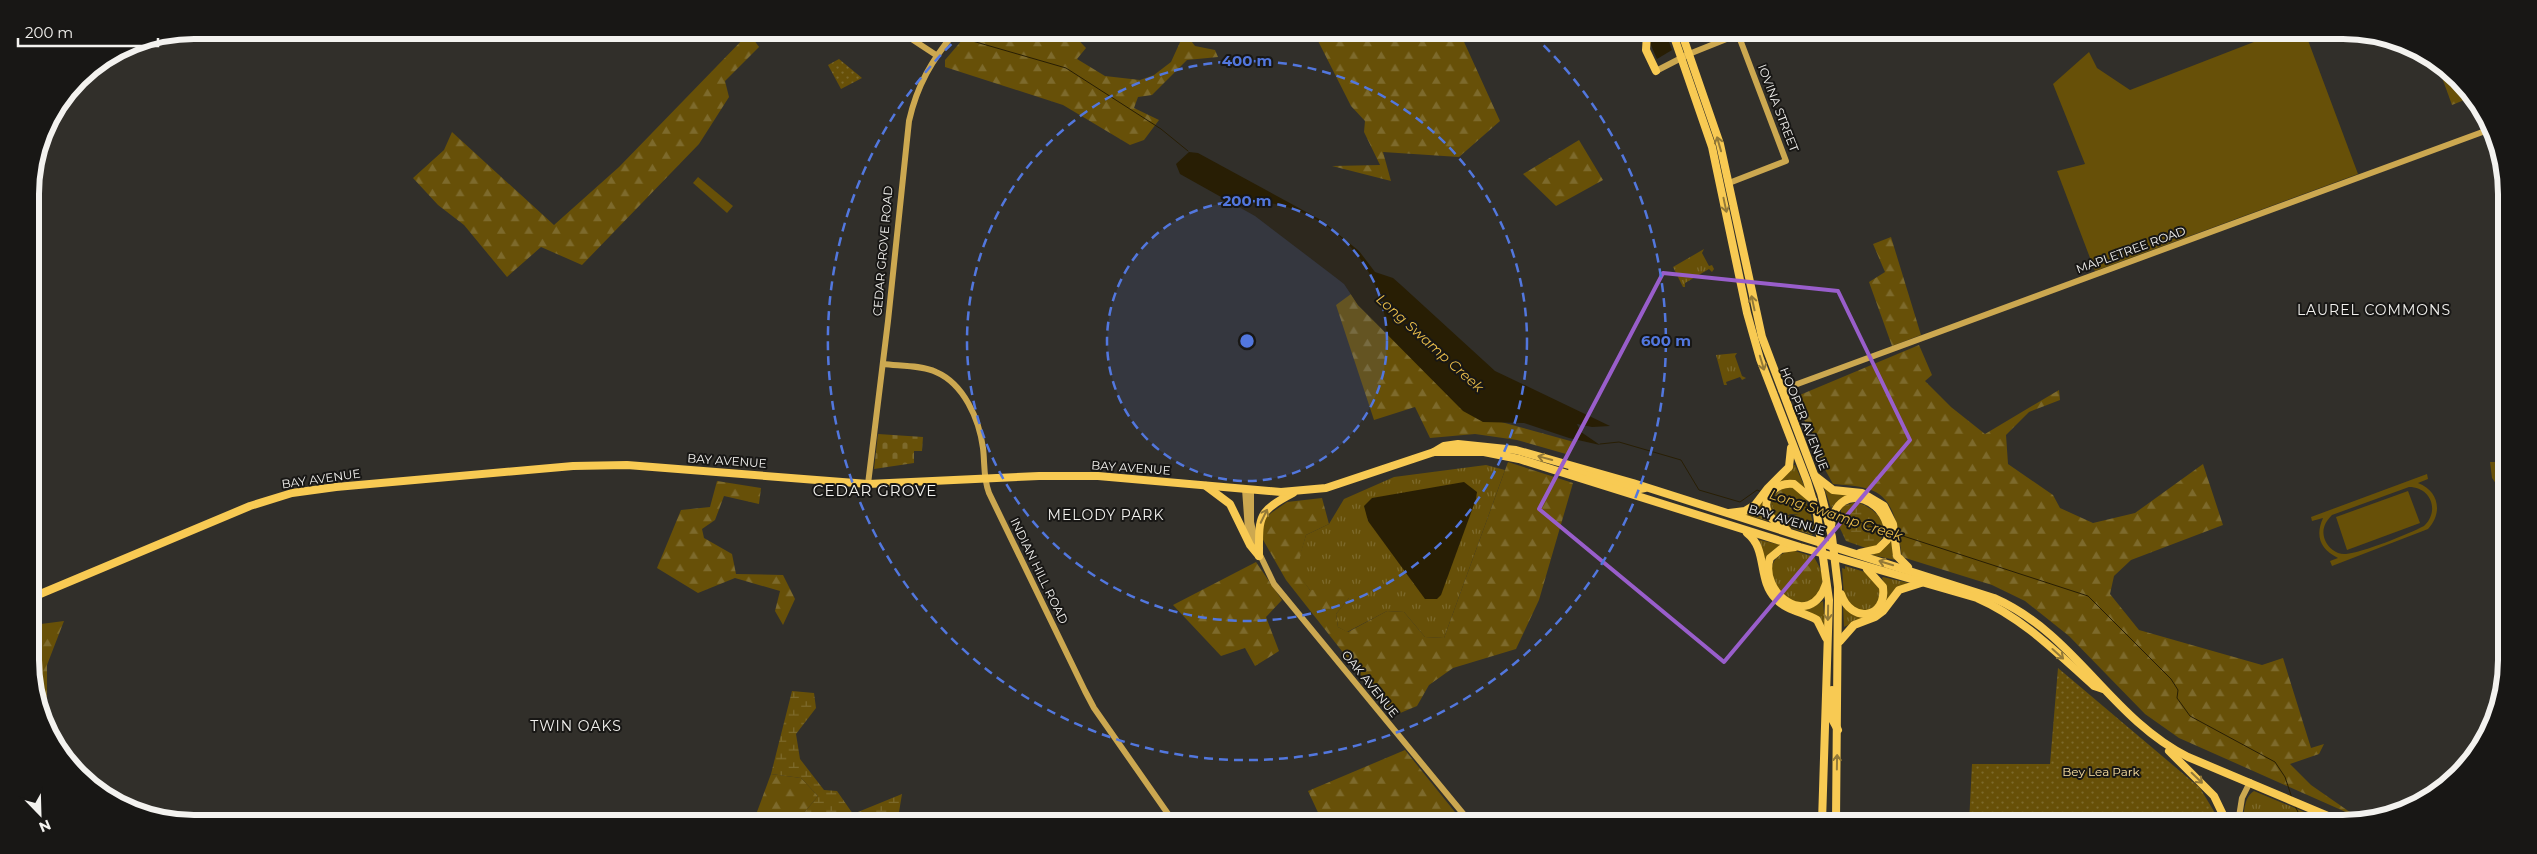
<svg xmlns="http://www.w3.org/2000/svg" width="2537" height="854" viewBox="0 0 2537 854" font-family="Montserrat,sans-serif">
	<defs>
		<pattern id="grass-tufts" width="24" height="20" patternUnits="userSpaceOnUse" patternTransform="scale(1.25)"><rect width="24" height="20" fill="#675008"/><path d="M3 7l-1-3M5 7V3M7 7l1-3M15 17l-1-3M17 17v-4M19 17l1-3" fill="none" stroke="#7d6a2c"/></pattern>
		<pattern id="forest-firs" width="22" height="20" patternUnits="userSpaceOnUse" patternTransform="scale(1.25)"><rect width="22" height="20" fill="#675008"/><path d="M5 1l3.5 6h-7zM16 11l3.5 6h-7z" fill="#7d6a2c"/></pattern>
		<pattern id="wetland-marsh" width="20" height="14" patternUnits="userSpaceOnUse" patternTransform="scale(1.25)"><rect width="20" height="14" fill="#675008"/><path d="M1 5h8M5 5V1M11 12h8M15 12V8" fill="none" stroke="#7d6a2c"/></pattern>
		<pattern id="cemetery-stones" width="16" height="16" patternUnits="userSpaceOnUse" patternTransform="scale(1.25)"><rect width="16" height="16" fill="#675008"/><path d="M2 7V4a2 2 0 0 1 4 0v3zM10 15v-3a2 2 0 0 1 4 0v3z" fill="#7d6a2c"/></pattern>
		<pattern id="park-dots" width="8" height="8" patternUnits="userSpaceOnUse" patternTransform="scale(1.25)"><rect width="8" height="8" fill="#675008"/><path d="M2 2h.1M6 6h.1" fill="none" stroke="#7d6a2c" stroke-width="1.8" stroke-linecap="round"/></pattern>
	</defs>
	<rect width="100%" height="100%" fill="#312f2a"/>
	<g fill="url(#grass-tufts)">
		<polygon points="1704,249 1702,253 1709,266 1712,265 1714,269 1712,272 1709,269 1685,283 1685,287 1683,287 1673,267"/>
		<polygon points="1737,353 1735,356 1742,376 1746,378 1742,380 1740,377 1726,382 1727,385 1724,385 1716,355"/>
		<polygon points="1486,465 1505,470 1444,638 1425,637 1404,612 1387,611 1347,632 1338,627 1336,614 1349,598 1310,590 1295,571 1306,535 1329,524 1344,499 1394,477"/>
		<polygon points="1795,465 1805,488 1776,485 1794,465"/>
		<polygon points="1824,487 1853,495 1840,499 1831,508"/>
		<polygon points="1766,495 1768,521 1743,514"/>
		<path d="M1771,500L1774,509L1783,518C1792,514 1800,516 1808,511L1809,507L1815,532L1812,535C1795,529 1767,524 1771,500Z"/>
		<polygon points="1890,536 1895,560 1872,555 1878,552"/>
		<polygon points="1760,540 1785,546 1765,568 1759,541"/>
		<path d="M1792,550L1814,557C1822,571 1826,578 1818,597L1801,604C1797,602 1790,601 1787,598C1767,582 1764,557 1792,550Z"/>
		<polygon points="1845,566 1865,572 1881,588 1878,603 1868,611 1854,610 1844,596 1842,568 1845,569"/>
		<polygon points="1882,578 1883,577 1909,583 1884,603 1887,592"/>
		<polygon points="1823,601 1825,626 1820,619 1800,609 1810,609"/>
		<polygon points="1843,605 1853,615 1865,617 1844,627"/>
		<path d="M2254,791L2333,824L2243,823C2244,812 2244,797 2254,791Z"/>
	</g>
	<g fill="url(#forest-firs)">
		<polygon points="969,32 1071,32 1086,48 1077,59 1105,76 1140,80 1154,75 1171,62 1181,40 1176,33 1185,33 1195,46 1215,50 1218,57 1187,60 1152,95 1138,97 1134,108 1159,120 1144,140 1130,145 1063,105 945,67 945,60"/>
		<polygon points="749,33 759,47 725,81 729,97 699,144 582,265 541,247 507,277 464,225 438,205 413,178 444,150 452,132 554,225 619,167"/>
		<polygon points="1314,33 1460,33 1500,121 1459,157 1383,152 1391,181 1332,166 1380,165 1364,132 1365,121 1351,106"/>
		<polygon points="2436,61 2465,84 2469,98 2452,105"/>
		<polygon points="1579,140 1603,180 1556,206 1523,174"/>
		<polygon points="1891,237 1921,335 1892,346 1869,282 1885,272 1873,244"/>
		<polygon points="1351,294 1358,305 1472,414 1574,442 1566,454 1517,440 1475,434 1430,438 1415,407 1374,420 1336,305"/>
		<path d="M1919,345L1932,375L1925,381L1951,407L1985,434L2059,390L2060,400L2029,412L2006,435L2008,464L2053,495L2060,508L2093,523L2135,513L2203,464L2223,525L2131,560L2114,576L2110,594L2139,630L2262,665L2283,658L2311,748L2324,744L2319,754L2290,764L2311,785L2357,817L2179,738L2145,714L2069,636L2025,601L1992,585L1902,557C1898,532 1897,497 1868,489C1857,485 1844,485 1833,484L1822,464L1795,397Z"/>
		<polygon points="1508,462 1573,483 1539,600 1516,649 1453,668 1429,685 1417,706 1393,716 1286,580 1262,538 1264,518 1287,502 1322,498 1329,524 1306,535 1296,571 1310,590 1345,588 1349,598 1336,614 1338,627 1348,632 1387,611 1404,612 1425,637 1444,638"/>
		<polygon points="717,481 761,488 759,504 724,496 715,520 702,529 704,538 732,554 736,574 783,575 795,599 783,625 775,611 780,591 735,578 698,593 657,568 681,510 710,507"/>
		<polygon points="1792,486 1806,497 1808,512 1806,515 1790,514 1783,518 1774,509 1771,500 1780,488"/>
		<polygon points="1795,560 1803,560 1811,569 1813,576 1810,580 1804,576 1798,577 1796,569 1792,565"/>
		<polygon points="1256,562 1282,600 1266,617 1279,651 1255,666 1245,648 1221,656 1173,605"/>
		<polygon points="1789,572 1791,579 1802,580 1799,591 1795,594 1792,590 1786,589 1783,581 1785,574"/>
		<polygon points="64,621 47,665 47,719 33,692 33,653 41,624"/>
		<polygon points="1405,750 1463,822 1322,821 1308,791"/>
		<polygon points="771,774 801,778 818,796 798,820 754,820"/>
	</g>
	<g fill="url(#wetland-marsh)">
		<path d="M1857,502C1878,510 1892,525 1877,546L1866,548L1846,541L1838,524L1842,506Z"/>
		<polygon points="792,691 814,693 816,708 796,734 800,759 824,790 837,791 853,814 902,794 899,812 906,820 798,820 818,796 801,778 771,774"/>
	</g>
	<polygon fill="url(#cemetery-stones)" points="878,434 923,437 922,451 914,451 914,463 874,469"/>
	<g fill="url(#park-dots)">
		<polygon points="839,59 862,78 841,89 828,65"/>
		<polygon points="2058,668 2200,788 2221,823 1969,823 1972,764 2050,764"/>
	</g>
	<g fill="#675008" fill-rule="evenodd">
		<polygon points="2272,35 2306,35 2358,174 2095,271 2057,171 2085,164 2053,84 2089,52 2097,68 2130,90"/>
		<polygon points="698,177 733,206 727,213 693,183"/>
		<polygon points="2490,462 2502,462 2502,492 2492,478"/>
		<path d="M2427,474L2428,479L2418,483C2439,491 2443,513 2428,529L2332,566L2330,561L2338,558C2320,549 2315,536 2323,518L2312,521L2311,517ZM2409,487C2431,487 2440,511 2424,526C2409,534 2361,553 2346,554C2337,555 2328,548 2325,540C2321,530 2325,522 2332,515Z"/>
		<polygon points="2408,491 2420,523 2347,550 2336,517"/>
	</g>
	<g fill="#281e04">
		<polygon points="1653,34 1666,34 1672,50 1657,59 1650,43"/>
		<polygon points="1189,152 1198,153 1321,220 1359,251 1375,272 1393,278 1401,285 1495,371 1610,426 1592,427 1577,424 1581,432 1600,445 1569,438 1524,423 1483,422 1463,411 1358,305 1344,284 1335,277 1255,216 1180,174 1176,164"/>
		<polygon points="1464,482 1477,492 1476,499 1441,595 1437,599 1425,599 1368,521 1364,506 1372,498"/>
	</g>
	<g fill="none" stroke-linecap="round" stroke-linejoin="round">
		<g stroke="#281e04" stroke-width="1">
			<polyline points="958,32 962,38 1066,68 1161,129 1188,151"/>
			<polyline points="1600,444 1619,442 1681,460 1699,490 1740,502 1757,490 1762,492"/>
			<polyline points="1773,496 1812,508"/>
			<polyline points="1837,516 1884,529"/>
			<polyline points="1897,534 2088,596 2171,679 2178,690 2177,698 2190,716 2275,762 2285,777 2292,798"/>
			<polyline points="2295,806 2304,824"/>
		</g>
		<g stroke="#cca850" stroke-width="6">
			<polyline points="901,32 936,55"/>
			<polyline points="1656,71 1689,54 1739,34"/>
			<polyline points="1729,183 1786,161 1738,34"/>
			<path d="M883,364C899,366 921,365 936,372C964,384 979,419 983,448C985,464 983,477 989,493L1085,691L1094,708L1173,821"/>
			<polyline points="1781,390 2488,130"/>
			<path d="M868,484L888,321L909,121C917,85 932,60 955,32"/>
			<polyline points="1245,489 1248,530 1274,584 1470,822"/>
			<polyline points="1251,489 1251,522 1255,540"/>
			<polyline points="2238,823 2242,798 2250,782"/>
		</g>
		<g stroke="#f8ca53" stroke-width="8">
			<polyline points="1647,34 1646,50 1656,71"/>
			<polyline points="1673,34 1712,147 1747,313 1760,359 1807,481 1817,514 1829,600 1822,822"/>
			<polyline points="1682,34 1720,144 1762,337 1821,493 1832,537 1838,587 1836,822"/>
			<path d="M1434,452L1444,446L1458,444L1516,450L1633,483L1994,598C2076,634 2109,717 2188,757L2347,824"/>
			<polyline points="1572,471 1635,490 1645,488"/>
			<polyline points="1815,476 1833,490 1862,493 1884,506 1893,524 1897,556 1908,567"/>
			<polyline points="1206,486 1230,504 1250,545 1259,556"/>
			<polyline points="1729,513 1745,511 1755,505 1768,488 1789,467 1791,448"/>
			<path d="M1831,526C1837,475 1895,502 1887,540L1878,549L1860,553"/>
			<path d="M1787,530C1782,526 1775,523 1771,517C1758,500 1775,481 1794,484L1813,500"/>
			<path d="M1747,533C1768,549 1757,580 1776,599C1787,611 1804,612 1817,620L1826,638"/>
			<path d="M1795,547L1781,549L1770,558C1758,592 1810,632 1826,584"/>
			<path d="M1259,556C1259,516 1257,512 1293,493"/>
			<path d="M1841,594C1851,624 1887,619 1883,587L1867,569"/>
			<path d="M33,597L250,506L292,493L336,487L573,466L627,465L868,484L1039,476H1098L1281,492L1326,488L1434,452H1484L1519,459L1800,547L1977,598C2023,618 2057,653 2094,686L2103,689"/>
			<polyline points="1840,641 1854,625 1875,617 1883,611 1899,590 1921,583"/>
			<polyline points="1832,690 1832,719 1838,730"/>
			<polyline points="2169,751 2214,796 2227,823"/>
		</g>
	</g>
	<defs><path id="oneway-shaft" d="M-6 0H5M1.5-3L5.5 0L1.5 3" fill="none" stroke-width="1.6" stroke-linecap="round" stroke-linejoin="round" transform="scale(1.25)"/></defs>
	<g stroke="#937937">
		<use href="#oneway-shaft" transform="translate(1719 144) rotate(-106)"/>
		<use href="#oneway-shaft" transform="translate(1725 205) rotate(78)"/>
		<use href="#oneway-shaft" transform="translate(1753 303) rotate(-102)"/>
		<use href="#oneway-shaft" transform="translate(1762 363) rotate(73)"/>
		<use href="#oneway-shaft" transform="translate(1545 458) rotate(-165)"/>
		<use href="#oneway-shaft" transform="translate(1264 516) rotate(-64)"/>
		<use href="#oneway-shaft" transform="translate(1886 563) rotate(-163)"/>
		<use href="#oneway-shaft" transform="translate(1828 613) rotate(91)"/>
		<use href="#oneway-shaft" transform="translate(2058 654) rotate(42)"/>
		<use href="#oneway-shaft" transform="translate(1837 762) rotate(-89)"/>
		<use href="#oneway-shaft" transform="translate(2197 778) rotate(44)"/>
	</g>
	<path fill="none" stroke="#995ecb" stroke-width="4" stroke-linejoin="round" d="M1663,273L1838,291L1910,440L1724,662L1539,509Z"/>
	<circle cx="1247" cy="341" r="140" fill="#5277de" fill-opacity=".12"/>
	<g fill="none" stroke="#5277de" stroke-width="2.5" stroke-dasharray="9 6">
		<circle cx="1247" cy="341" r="140"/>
		<circle cx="1247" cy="341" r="280"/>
		<path d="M1533 35A419 419 0 1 1 964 32"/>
	</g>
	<g text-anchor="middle" stroke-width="4" stroke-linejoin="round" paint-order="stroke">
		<g font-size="12" fill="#f3f2ef" stroke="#181715">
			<text transform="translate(1778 108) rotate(69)" y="4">IOVINA STREET</text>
			<text transform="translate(2131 250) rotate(-20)" y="4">MAPLETREE ROAD</text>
			<text transform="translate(883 251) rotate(-85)" y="4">CEDAR GROVE ROAD</text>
			<text transform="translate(1804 419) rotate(68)" y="4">HOOPER AVENUE</text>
			<text transform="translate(727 461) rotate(4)" y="4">BAY AVENUE</text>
			<text transform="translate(1131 468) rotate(4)" y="4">BAY AVENUE</text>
			<text transform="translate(321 479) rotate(-8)" y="4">BAY AVENUE</text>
			<text transform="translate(1787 520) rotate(17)" y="4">BAY AVENUE</text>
			<text transform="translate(1039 571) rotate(64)" y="4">INDIAN HILL ROAD</text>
			<text transform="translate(1370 684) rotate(51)" y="4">OAK AVENUE</text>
		</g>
		<g font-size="12" fill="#fae0a2" stroke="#181715">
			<text x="2101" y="776">Bey Lea Park</text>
		</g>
		<g font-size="14" letter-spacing="1" fill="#f3f2ef" stroke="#181715">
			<text x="2374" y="315">LAUREL COMMONS</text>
			<text x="1106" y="520">MELODY PARK</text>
			<text x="576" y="731">TWIN OAKS</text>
		</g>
		<g font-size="14" font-style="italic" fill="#e8bc49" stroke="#181715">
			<text transform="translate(1430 343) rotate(42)" y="5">Long Swamp Creek</text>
			<text transform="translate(1836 515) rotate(18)" y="5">Long Swamp Creek</text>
		</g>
		<g font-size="15" letter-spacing="1" fill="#f3f2ef" stroke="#181715">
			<text x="875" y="496">CEDAR GROVE</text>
		</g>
	</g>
	<path d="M0 0H2537V854H0ZM194 39H2343A155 155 0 0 1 2498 194V660A155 155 0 0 1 2343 815H194A155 155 0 0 1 39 660V194A155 155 0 0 1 194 39Z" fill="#181715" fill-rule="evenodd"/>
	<path fill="none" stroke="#f3f2ef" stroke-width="6" d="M194 39H2343A155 155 0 0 1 2498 194V660A155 155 0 0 1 2343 815H194A155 155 0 0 1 39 660V194A155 155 0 0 1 194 39Z"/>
	<circle cx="1247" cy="341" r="8" fill="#5277de" stroke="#181715" stroke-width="2.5"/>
	<g font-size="15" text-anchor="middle" font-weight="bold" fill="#5277de" stroke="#181715" stroke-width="4" stroke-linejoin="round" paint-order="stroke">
		<text x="1247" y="66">400 m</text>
		<text x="1247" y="206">200 m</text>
		<text x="1666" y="346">600 m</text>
	</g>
	<g transform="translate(40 814) rotate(157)" stroke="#181715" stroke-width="4" paint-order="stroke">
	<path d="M0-4L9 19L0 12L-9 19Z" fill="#f3f2ef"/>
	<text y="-8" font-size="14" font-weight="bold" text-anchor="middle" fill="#f3f2ef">N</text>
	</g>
	<path d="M18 38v8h140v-8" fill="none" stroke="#f3f2ef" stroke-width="2.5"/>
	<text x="25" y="38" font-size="15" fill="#f3f2ef" stroke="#181715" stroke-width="4" paint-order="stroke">200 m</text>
</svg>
